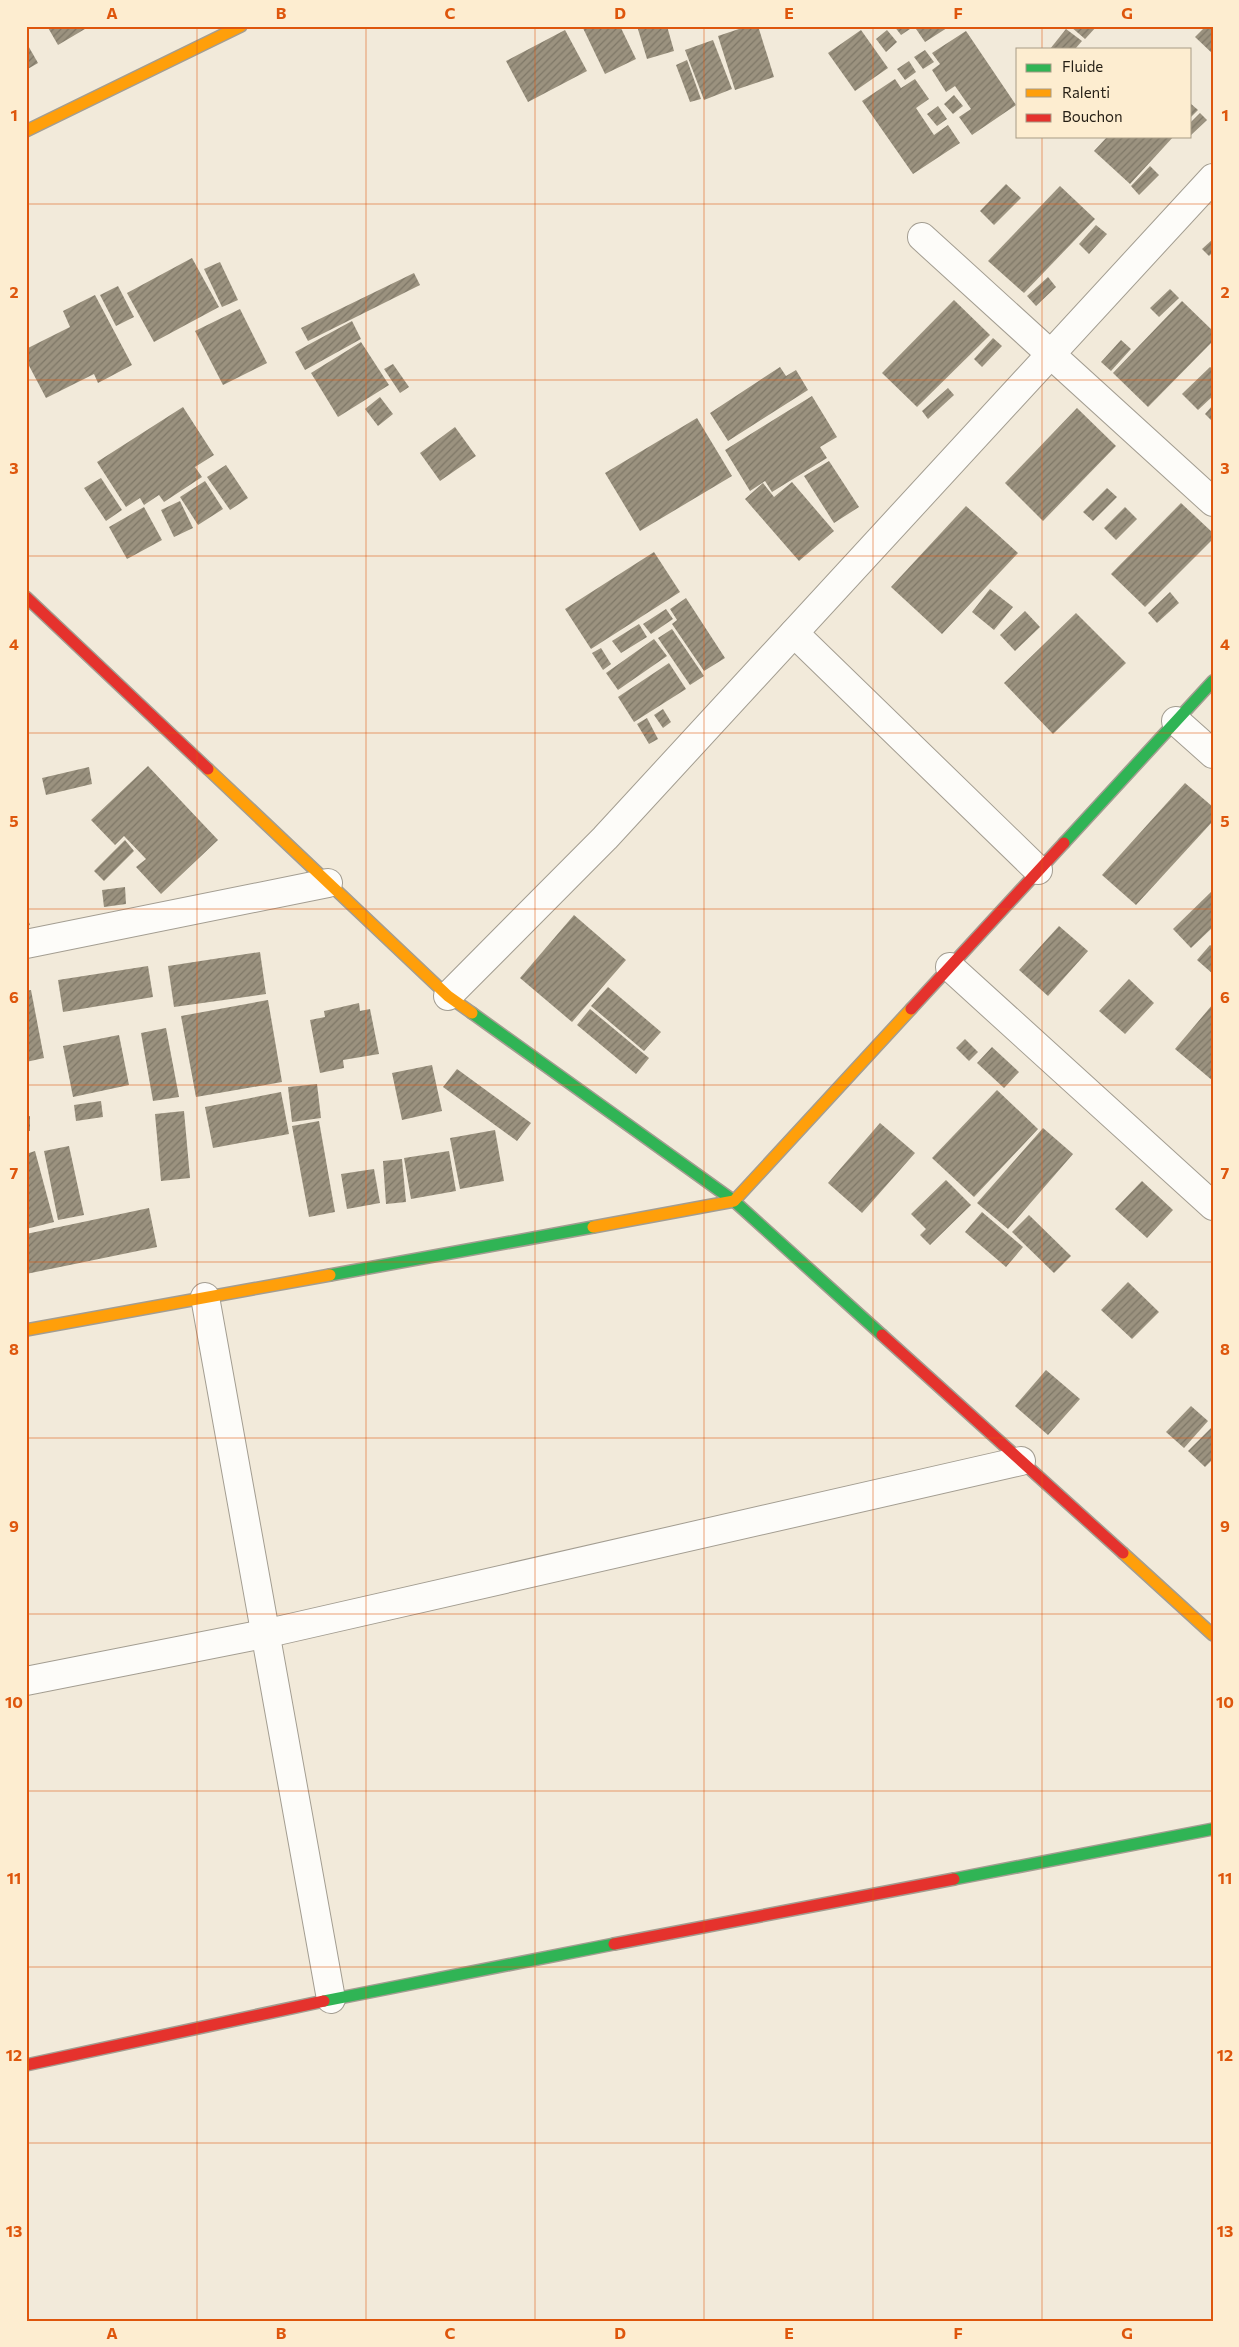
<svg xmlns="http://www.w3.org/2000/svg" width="1239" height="2347" viewBox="0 0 1239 2347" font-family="Commissioner,sans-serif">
	<defs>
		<pattern id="building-hatch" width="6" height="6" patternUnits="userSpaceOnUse" patternTransform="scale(1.25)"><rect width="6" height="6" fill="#9b927f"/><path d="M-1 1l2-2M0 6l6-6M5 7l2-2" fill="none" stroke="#7e7767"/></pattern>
	</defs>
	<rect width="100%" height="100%" fill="#f2eada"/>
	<g fill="url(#building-hatch)">
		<polygon points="47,26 90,26 58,45"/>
		<polygon points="582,26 620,26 636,59 605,74"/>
		<polygon points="637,26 667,26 674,51 647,59"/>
		<polygon points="748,26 758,26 774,77 735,90 718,36"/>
		<polygon points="894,26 909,26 910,29 901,35"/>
		<polygon points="914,26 950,26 925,42"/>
		<polygon points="1070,26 1097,26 1085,39"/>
		<polygon points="1206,26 1213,26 1213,54 1195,37"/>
		<polygon points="1066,29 1082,41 1075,49 1050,49"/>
		<polygon points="565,30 587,71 528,102 506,61"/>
		<polygon points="861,30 888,68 855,91 828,53"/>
		<polygon points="887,30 897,42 886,52 876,39"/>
		<polygon points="966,31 1016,105 972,135 959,117 971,109 955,86 946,92 932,70 940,64 932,53"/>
		<polygon points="713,40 732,89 704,100 685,50"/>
		<polygon points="26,42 38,63 26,70"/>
		<polygon points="925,50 934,62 923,69 914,57"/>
		<polygon points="687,60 701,99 690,102 676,65"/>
		<polygon points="909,61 916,72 905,80 897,69"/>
		<polygon points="895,79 901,88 915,79 929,99 916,108 934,135 948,125 960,143 913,174 862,101"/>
		<polygon points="954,95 963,106 953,114 944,104"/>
		<polygon points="1190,103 1198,110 1190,118"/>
		<polygon points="938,106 947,119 937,126 927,114"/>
		<polygon points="1200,113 1207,120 1190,136 1190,123"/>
		<polygon points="1108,136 1174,136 1130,184 1094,151"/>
		<polygon points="1150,166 1159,175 1139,195 1131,186"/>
		<polygon points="1006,184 1021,198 994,225 980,211"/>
		<polygon points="1060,186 1095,219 1024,293 988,261"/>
		<polygon points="1096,225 1107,234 1089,254 1079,244"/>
		<polygon points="1213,239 1213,252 1209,256 1202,249"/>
		<polygon points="192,258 219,307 154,342 127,293"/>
		<polygon points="220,262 238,300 222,307 204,269"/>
		<polygon points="414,273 420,285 308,341 301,328"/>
		<polygon points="1048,277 1056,287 1036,306 1027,296"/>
		<polygon points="118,286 134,317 116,326 100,295"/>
		<polygon points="1170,289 1179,298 1159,317 1150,308"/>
		<polygon points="95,295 132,365 98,383 94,374 46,398 26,360 26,349 70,327 63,311"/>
		<polygon points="954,300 990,335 917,407 882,373"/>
		<polygon points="1182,301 1213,331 1213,341 1148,407 1113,373"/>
		<polygon points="240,309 267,363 223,385 195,331"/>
		<polygon points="352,321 361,339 305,370 295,352"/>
		<polygon points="993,338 1002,346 982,367 974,359"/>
		<polygon points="1121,340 1131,349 1111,371 1101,362"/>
		<polygon points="361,342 389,385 338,417 311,373"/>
		<polygon points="393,364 409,387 400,393 384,369"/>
		<polygon points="780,367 786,376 796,370 808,390 728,441 710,413"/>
		<polygon points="1210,367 1213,369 1213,396 1198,410 1182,394"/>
		<polygon points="948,388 954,395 928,419 922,411"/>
		<polygon points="812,396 837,437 820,447 827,458 772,492 765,481 750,491 725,450"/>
		<polygon points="380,397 393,414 378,426 365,409"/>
		<polygon points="1213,405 1213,422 1205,414"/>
		<polygon points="183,407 214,455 195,467 202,477 164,502 159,495 144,505 140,498 126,507 97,462"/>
		<polygon points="1077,408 1116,446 1043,521 1005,483"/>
		<polygon points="697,418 732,476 640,531 605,473"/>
		<polygon points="455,427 476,456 440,481 420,453"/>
		<polygon points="829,461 859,507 834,523 804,476"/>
		<polygon points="226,465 248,498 230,510 207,477"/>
		<polygon points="101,478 122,510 106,521 84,488"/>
		<polygon points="205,481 223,509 198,525 180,497"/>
		<polygon points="792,482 834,531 799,561 745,499 763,483 774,497"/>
		<polygon points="1107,488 1117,497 1093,521 1083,512"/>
		<polygon points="180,501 193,528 174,537 161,510"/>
		<polygon points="1181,503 1213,533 1213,539 1145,607 1111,574"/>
		<polygon points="966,506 1018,553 942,634 891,587"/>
		<polygon points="144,507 162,540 127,559 109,527"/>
		<polygon points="1125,507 1137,519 1116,540 1104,528"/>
		<polygon points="654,552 680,592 591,649 565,609"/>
		<polygon points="990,589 1013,607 994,630 972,612"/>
		<polygon points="1170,592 1179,603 1157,623 1148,613"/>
		<polygon points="686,598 725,658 704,671 672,624 677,620 670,609"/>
		<polygon points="666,609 673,619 651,634 643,624"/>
		<polygon points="1025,611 1040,627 1015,651 1000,635"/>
		<polygon points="1076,613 1126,663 1053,734 1004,683"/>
		<polygon points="639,624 647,637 621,653 612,641"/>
		<polygon points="672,629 704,676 690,685 658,638"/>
		<polygon points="654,639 667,656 618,690 606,673"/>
		<polygon points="601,648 611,664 603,670 592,653"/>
		<polygon points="669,663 686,689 634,722 618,697"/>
		<polygon points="663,709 671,722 663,728 654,715"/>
		<polygon points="647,718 658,739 649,744 637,724"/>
		<polygon points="148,766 218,840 161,894 136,867 146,859 124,836 115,845 91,820"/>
		<polygon points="89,767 92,784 46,795 42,778"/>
		<polygon points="1185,783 1213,807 1213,821 1136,905 1102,875"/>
		<polygon points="125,840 134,851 104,881 94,871"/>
		<polygon points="125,887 126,904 104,907 102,890"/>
		<polygon points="1213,890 1213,927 1191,948 1173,929"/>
		<polygon points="26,914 30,925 26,926"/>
		<polygon points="574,915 626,960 572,1022 520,978"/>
		<polygon points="1059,926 1088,951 1048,996 1019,970"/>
		<polygon points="1210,945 1213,947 1213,974 1197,960"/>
		<polygon points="260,952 266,994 174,1007 168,966"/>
		<polygon points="148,966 153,997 63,1012 58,980"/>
		<polygon points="1129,979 1154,1003 1125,1034 1099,1011"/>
		<polygon points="608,987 661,1032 644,1051 591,1006"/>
		<polygon points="31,990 44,1058 26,1062 26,991"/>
		<polygon points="268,1000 282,1082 196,1097 181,1016"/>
		<polygon points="359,1003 360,1011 370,1009 379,1054 343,1060 344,1068 320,1073 310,1020 325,1017 324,1011"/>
		<polygon points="1213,1004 1213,1081 1175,1049"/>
		<polygon points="590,1009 649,1058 636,1074 577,1025"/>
		<polygon points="166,1028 179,1097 153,1101 141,1033"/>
		<polygon points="119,1035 129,1085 73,1097 63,1046"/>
		<polygon points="965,1039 978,1052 969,1061 956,1048"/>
		<polygon points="992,1047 1019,1072 1004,1088 977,1063"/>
		<polygon points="432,1065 442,1111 402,1120 392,1073"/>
		<polygon points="457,1069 531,1123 517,1141 443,1087"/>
		<polygon points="317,1084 321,1118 292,1122 288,1087"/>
		<polygon points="997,1090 1038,1129 974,1197 932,1158"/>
		<polygon points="281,1092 289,1134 213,1148 205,1107"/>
		<polygon points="101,1101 103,1117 76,1121 74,1105"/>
		<polygon points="184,1111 190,1178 161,1181 155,1114"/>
		<rect x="26" y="1116" width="4" height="15"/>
		<polygon points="319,1121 335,1212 309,1217 292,1126"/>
		<polygon points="880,1123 915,1153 862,1213 828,1183"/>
		<polygon points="1043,1128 1073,1154 1008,1229 977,1203"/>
		<polygon points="495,1130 504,1181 460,1189 450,1138"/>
		<polygon points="69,1146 84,1215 58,1220 44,1151"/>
		<polygon points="35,1151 54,1222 26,1229 26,1154"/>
		<polygon points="449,1151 456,1191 411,1199 404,1158"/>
		<polygon points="402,1159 406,1202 386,1204 383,1161"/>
		<polygon points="374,1169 380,1203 347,1209 341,1174"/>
		<polygon points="946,1180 971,1205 930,1245 920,1235 926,1229 911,1214"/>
		<polygon points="1142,1181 1173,1210 1147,1238 1115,1209"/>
		<polygon points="149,1208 157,1247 26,1274 26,1234"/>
		<polygon points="982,1212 1023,1247 1006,1267 965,1232"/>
		<polygon points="1029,1215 1071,1256 1054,1273 1012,1232"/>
		<polygon points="1128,1282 1159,1312 1132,1339 1101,1310"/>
		<polygon points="1046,1370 1080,1399 1048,1435 1015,1406"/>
		<polygon points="1191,1406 1208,1421 1184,1448 1166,1432"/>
		<polygon points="1213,1426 1213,1459 1205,1467 1188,1451"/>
	</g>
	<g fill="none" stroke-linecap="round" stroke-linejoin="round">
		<g stroke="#a39d91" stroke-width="30">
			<g id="street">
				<polyline points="922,237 1213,502"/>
				<polyline points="794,633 1038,870"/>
				<polyline points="1176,721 1213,754"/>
				<polyline points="26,944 328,883"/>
				<polyline points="950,967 1213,1206"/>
				<polyline points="448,996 605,838 1213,178"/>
				<polyline points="205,1297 331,1999"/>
				<polyline points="26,1681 264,1634 1021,1461"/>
			</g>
		</g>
		<g stroke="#a39d91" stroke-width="14">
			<g id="fast">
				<polyline points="1064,843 1213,681"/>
				<polyline points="472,1013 734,1201 882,1335"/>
				<polyline points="330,1275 593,1227"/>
				<polyline points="954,1879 1213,1829"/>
				<polyline points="324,2001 614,1944"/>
			</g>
		</g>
		<g stroke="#a39d91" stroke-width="14">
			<g id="slow">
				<polyline points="26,131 241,26"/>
				<polyline points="208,769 448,996 472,1013"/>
				<polyline points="593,1227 734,1201 911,1009"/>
				<polyline points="26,1330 330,1275"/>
				<polyline points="1123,1553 1213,1635"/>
			</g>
		</g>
		<g stroke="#a39d91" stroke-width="14">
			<g id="jam">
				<polyline points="26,597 208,769"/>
				<polyline points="911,1009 1064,843"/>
				<polyline points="882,1335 1123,1553"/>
				<polyline points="614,1944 954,1879"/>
				<polyline points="26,2065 324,2001"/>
			</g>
		</g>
		<use href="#street" stroke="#fdfcf9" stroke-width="28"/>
		<use href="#fast" stroke="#30b455" stroke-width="11"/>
		<use href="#slow" stroke="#ff9f0a" stroke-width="11"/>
		<use href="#jam" stroke="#e5322d" stroke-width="11"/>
	</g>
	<path fill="none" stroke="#de560c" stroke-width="1" stroke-opacity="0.55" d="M197,26V2321M366,26V2321M535,26V2321M704,26V2321M873,26V2321M1042,26V49M1042,136V2321M26,204H1213M26,380H1213M26,556H1213M26,733H1213M26,909H1213M26,1085H1213M26,1262H1213M26,1438H1213M26,1614H1213M26,1791H1213M26,1967H1213M26,2143H1213"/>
	<rect width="1239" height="2347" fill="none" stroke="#fdedd0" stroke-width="55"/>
	<rect x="1016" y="48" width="175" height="90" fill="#fdedd0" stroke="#a79b85"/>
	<rect x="1026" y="64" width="25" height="8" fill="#30b455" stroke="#a79b85"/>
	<text x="1062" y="72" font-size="15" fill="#251f15">Fluide</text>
	<rect x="1026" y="89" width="25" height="8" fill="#ff9f0a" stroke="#a79b85"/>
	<text x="1062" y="98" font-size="15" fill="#251f15">Ralenti</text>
	<rect x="1026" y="114" width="25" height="8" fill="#e5322d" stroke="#a79b85"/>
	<text x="1062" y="122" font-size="15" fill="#251f15">Bouchon</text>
	<rect x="28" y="28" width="1184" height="2292" fill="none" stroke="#de560c" stroke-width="2"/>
	<g font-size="16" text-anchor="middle" font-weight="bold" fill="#de560c">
		<text x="112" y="19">A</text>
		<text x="281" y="19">B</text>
		<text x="450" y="19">C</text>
		<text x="620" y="19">D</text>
		<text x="789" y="19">E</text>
		<text x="958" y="19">F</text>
		<text x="1127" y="19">G</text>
		<text x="14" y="121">1</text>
		<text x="1225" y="121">1</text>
		<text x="14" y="298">2</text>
		<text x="1225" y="298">2</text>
		<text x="14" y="474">3</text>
		<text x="1225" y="474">3</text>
		<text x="14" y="650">4</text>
		<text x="1225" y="650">4</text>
		<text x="14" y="827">5</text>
		<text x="1225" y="827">5</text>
		<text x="14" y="1003">6</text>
		<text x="1225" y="1003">6</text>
		<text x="14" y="1179">7</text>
		<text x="1225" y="1179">7</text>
		<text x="14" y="1355">8</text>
		<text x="1225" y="1355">8</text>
		<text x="14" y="1532">9</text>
		<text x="1225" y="1532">9</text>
		<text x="14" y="1708">10</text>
		<text x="1225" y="1708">10</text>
		<text x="14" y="1884">11</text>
		<text x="1225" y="1884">11</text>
		<text x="14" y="2061">12</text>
		<text x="1225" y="2061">12</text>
		<text x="14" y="2237">13</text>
		<text x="1225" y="2237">13</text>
		<text x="112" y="2339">A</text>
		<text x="281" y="2339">B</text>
		<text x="450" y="2339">C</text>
		<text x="620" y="2339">D</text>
		<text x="789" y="2339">E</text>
		<text x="958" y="2339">F</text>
		<text x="1127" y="2339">G</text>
	</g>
</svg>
